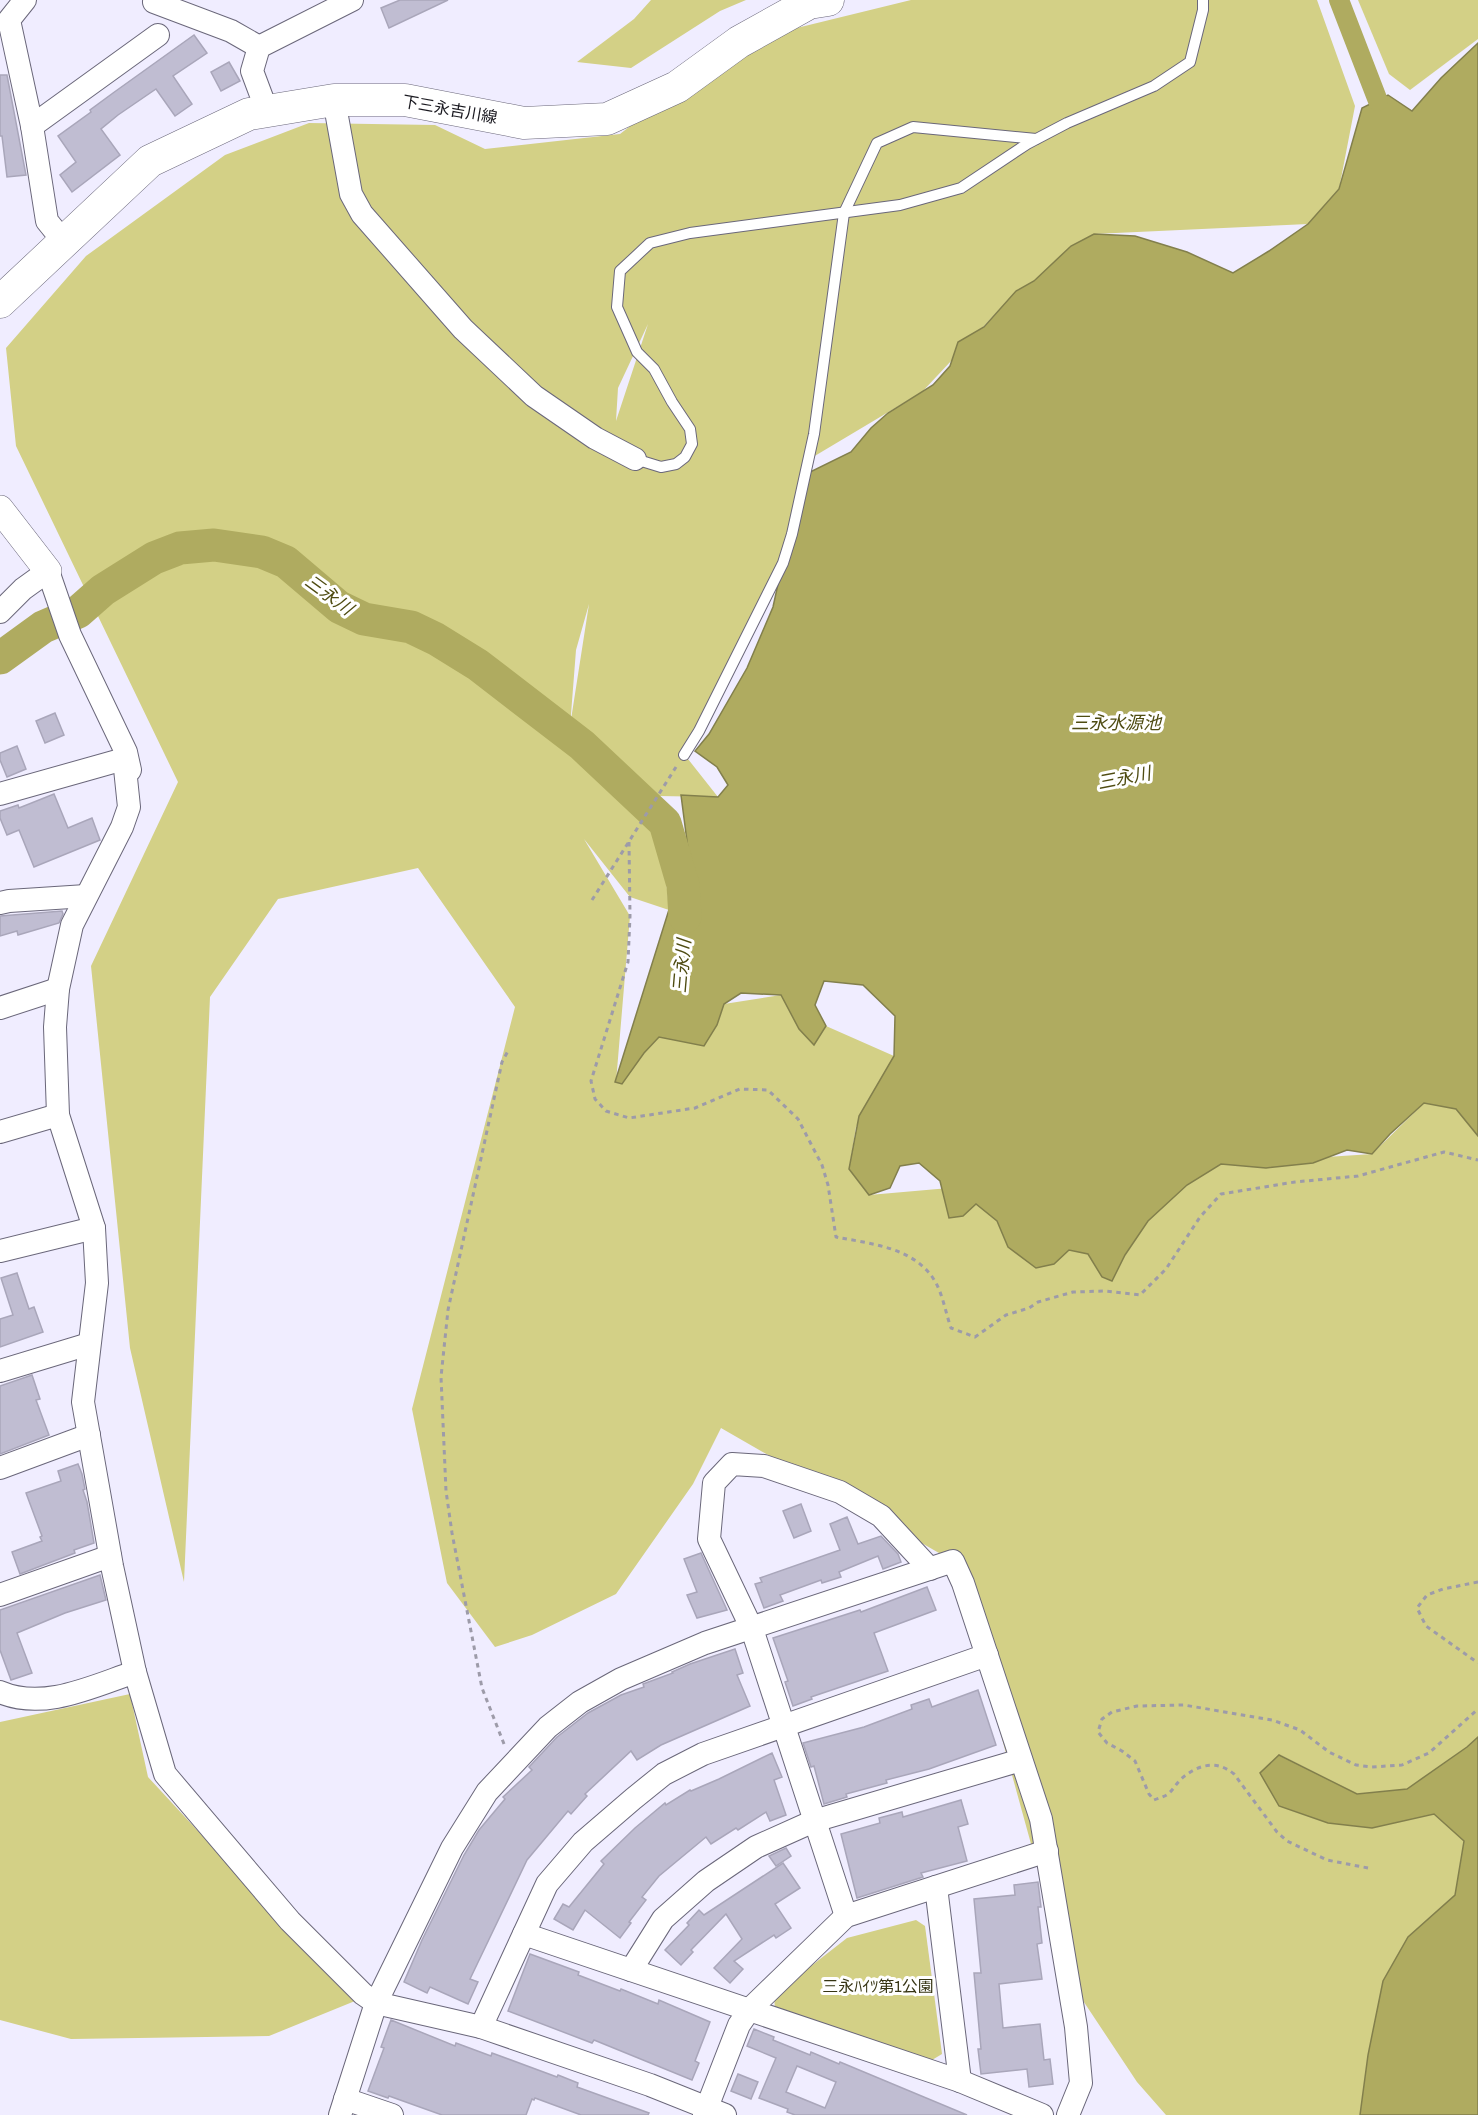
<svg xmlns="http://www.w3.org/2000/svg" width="1478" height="2115" viewBox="0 0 1478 2115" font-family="'Archivo Narrow','Noto Sans JP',sans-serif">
	<rect width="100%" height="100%" fill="#f0edff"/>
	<g fill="#d3d086" fill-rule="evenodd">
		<polygon points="651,0 746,0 720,11 631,68 577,62 634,19"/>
		<path d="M911,0H1317L1355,106L1339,189L1308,224L1094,234L997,312L922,392L808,460L792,534L684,754L718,797L658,796L669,910L630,897L584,839L630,916L616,1082L659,1037L724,1004L781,995L814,1045L826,1026L894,1056L856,1127L849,1169L869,1195L1221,1164L1372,1154L1424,1103L1456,1109L1478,1128V1737L1467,1747L1407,1789L1357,1794L1280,1755L1279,1806L1328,1823L1372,1828L1434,1814L1464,1841L1455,1895L1408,1937L1368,2055L1360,2115H1166L1137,2082L1068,1978L953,1561L721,1428L693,1484L616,1594L532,1635L495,1647L447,1583L412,1409L515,1007L418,868L278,899L210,997L184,1582L130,1348L91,966L178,782L16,446L6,348L86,256L225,155L309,123L435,125L485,149L620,134L739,42ZM648,324L616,421L618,388ZM589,604L570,726V727L576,650Z"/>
		<polygon points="1358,0 1478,0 1478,39 1410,90 1389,74"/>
		<polygon points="130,1694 148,1777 355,2001 269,2036 71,2039 0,2020 0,1722"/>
		<polygon points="916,1920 925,1926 942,2054 932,2060 775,2010 774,1995 847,1938"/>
	</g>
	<g fill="#afab60" stroke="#827f4c" stroke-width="1.5">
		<polygon points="1478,43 1478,1136 1456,1109 1424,1103 1390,1134 1372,1154 1347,1150 1313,1163 1266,1168 1221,1164 1187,1185 1148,1221 1125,1255 1112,1281 1102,1277 1088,1254 1069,1250 1054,1264 1036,1268 1008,1247 997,1221 976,1204 963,1216 949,1218 940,1181 919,1163 900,1166 890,1188 869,1195 849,1169 859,1116 894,1056 895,1016 863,985 824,981 815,1005 826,1026 814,1045 799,1029 781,995 741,993 724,1004 717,1025 704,1046 659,1037 644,1053 622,1084 615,1082 688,849 681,795 718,797 728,785 717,767 695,751 709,734 747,668 773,607 793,516 804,475 851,452 871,428 888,413 933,385 950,366 958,342 984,327 1016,291 1034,281 1071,246 1094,234 1135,236 1187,252 1233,273 1269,251 1308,224 1339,189 1362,108 1388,95 1412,111 1441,78"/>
		<polygon points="1478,1737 1478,2115 1360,2115 1368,2055 1383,1981 1408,1937 1455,1895 1464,1841 1434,1814 1372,1828 1328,1823 1279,1806 1260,1773 1279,1755 1357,1794 1407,1789 1467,1747"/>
	</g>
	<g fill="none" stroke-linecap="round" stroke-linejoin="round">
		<polyline stroke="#afab60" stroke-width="20" points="1339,0 1378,101"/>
		<polyline stroke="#afab60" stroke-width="33" points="0,658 43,627 78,612 103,590 154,558 180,548 214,545 262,552 286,562 339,607 364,619 411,627 436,639 478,665 582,745 665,823 683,885 685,917"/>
	</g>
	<g fill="#c0bdd2" stroke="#a9a6ba" stroke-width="1.5" fill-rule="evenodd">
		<polygon points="400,0 448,0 389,28 381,8"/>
		<polygon points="194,35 207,53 173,76 192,104 175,116 156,89 118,115 101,129 120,155 72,192 60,175 76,162 58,136 91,112 90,110 113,93"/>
		<polygon points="229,62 240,81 221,91 211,72"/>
		<polygon points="0,75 7,75 26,175 7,177 2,136 0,136"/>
		<polygon points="55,713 64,735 45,743 36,721"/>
		<polygon points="17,746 26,769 7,777 0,760 0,753"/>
		<polygon points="54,794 68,828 92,818 100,840 34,867 19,830 7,835 0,818 0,811 18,805 19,808"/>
		<polygon points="62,911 63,914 59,923 18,935 17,931 0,936 0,916"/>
		<polygon points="17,1273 29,1309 34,1307 43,1332 0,1347 0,1319 13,1315 1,1278"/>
		<polygon points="32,1375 40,1399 36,1400 49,1435 0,1454 0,1386"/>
		<polygon points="78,1464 82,1474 85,1489 83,1490 87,1502 94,1543 74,1550 75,1553 20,1574 12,1552 42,1541 40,1537 42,1536 26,1493 61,1481 58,1471"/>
		<polygon points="801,1504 811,1531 794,1538 783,1511"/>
		<polygon points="847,1517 858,1544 881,1536 898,1554 901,1562 883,1569 878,1556 839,1572 841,1577 822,1583 821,1580 780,1595 783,1601 764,1608 755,1584 762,1582 760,1578 840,1550 830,1524"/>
		<polygon points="701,1553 727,1610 697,1618 687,1595 697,1592 684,1559"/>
		<polygon points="100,1575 106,1600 65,1613 17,1633 32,1673 11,1680 0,1650 0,1610"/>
		<polygon points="927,1587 936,1610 874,1633 888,1671 811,1697 812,1699 793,1706 785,1682 788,1681 773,1638 860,1610 861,1612"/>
		<polygon points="735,1649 743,1673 737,1675 750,1706 661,1745 637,1760 631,1751 585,1794 587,1796 571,1814 568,1811 527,1860 470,1979 478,1982 468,2004 430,1987 427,1993 404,1982 422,1940 464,1855 479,1830 505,1799 503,1797 532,1770 529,1767 557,1737 588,1713 621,1695 644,1687 643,1684 673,1673 672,1672 690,1664"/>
		<polygon points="978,1690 996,1745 929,1769 886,1780 887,1783 846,1794 847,1797 824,1804 814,1766 811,1767 803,1743 864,1727 912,1709 911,1705 929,1699 932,1707"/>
		<polygon points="772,1753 782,1777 774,1780 786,1815 770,1821 766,1812 738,1830 736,1828 711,1844 706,1837 659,1876 642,1897 646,1900 629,1922 631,1923 620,1938 585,1910 573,1930 554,1919 563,1904 569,1907 604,1864 601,1861 635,1828 665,1803 666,1805 690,1790 691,1791 719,1779"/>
		<polygon points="961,1800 968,1824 958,1827 967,1861 921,1873 923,1877 857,1898 841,1834 880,1823 879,1818 902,1812 903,1817"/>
		<polygon points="786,1848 791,1856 776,1866 769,1856"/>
		<polygon points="783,1863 800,1888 775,1904 791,1928 776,1938 774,1935 734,1961 743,1969 730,1983 714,1968 742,1939 726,1914 691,1950 693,1952 681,1965 665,1950 689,1925 687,1923 699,1910 704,1915"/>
		<polygon points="1038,1882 1041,1907 1038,1907 1042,1943 1037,1944 1042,1979 999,1984 1003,2028 1040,2024 1044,2060 1050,2059 1053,2084 1029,2087 1027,2069 981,2074 978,2049 981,2049 974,1973 981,1973 974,1899 1015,1895 1014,1885"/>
		<polygon points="530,1954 579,1972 578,1975 620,1991 621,1989 658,2004 659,2000 710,2022 695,2061 699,2063 692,2080 594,2040 592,2043 508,2011"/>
		<polygon points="391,2020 455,2046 456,2043 491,2056 492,2053 557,2077 558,2075 578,2083 577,2087 649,2113 648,2115 581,2115 535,2098 534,2100 532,2099 526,2115 442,2115 389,2096 388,2098 368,2091 384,2048 381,2047"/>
		<path d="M754,2029L774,2037L773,2040L810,2055L811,2052L839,2064L840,2062L967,2115H795L787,2112L788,2109L759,2098L776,2058L747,2046ZM797,2066L836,2082L825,2108L786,2092Z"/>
		<polygon points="738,2074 758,2082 751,2099 731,2091"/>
	</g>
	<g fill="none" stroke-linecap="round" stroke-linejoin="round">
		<g stroke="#6a677a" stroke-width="12">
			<g id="service">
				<polyline points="635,459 661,467 676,464 685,457 692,444 690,429 672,402 654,369 637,352 617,307 620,271 650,243 690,233 900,205 961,188 1027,144 1067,123 1154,86 1190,62 1203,10 1203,0"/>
				<polyline points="684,755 699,731 783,563 792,534 814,434 844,213 877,143 913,127 1036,139"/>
			</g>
		</g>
		<g stroke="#6a677a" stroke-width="24">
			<g id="minor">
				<polyline points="25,0 9,20 32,126 47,221 64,242"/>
				<polyline points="155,0 154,2 231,31 259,47"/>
				<polyline points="334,100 351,194 362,214 463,329 534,396 595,438 635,459"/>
				<polyline points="267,111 252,71 259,47 352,0"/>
				<polyline points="32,126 158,35"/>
				<polyline points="0,612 23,589 48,571 70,635 126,752 130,770 129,769"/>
				<polyline points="124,759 129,807 122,827 72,925 58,989 55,1027 58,1115 94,1228 97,1283 83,1402 112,1566 135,1672 165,1774 290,1921 363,1994 376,2003 481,2027 650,2085 725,2115"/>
				<polyline points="0,794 124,759"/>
				<polyline points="0,903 9,901 86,896"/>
				<polyline points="0,1008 58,989"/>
				<polyline points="0,1132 58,1115"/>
				<polyline points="0,1251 94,1228"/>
				<polyline points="0,1371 89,1344"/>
				<polyline points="0,1468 89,1435"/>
				<polyline points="0,1595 110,1556"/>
				<path d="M0,1692C44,1711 93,1686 135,1672"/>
				<polyline points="936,1887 960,2081"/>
				<polyline points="846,1916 752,1629 709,1539 714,1483 732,1464 764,1466 840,1492 881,1516 930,1569"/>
				<polyline points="524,1934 960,2081 1042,2115"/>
				<polyline points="631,1970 663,1919 706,1881 756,1847 814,1821 1021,1760"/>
				<polyline points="481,2027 547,1884 583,1842 633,1799 664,1774 703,1754 987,1655"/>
				<polyline points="345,2099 392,2115"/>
				<polyline points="340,2115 376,2003 452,1848 487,1792 548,1727 580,1702 621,1679 705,1643 953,1561 963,1583 1041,1819 1076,2027 1081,2083 1068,2115"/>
				<polyline points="704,2115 739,2025 750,2009 846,1916 1047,1851"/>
			</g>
		</g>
		<g stroke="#6a677a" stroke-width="28">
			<polyline id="tertiary" points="0,509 48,571"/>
		</g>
		<g stroke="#6a677a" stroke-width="33">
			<polyline id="secondary" points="0,302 150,161 249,114 334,100 405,100 524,123 607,119 677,87 739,42 809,3 828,0"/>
		</g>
		<g stroke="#9d9ba9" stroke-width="3" stroke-dasharray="4.5 4.5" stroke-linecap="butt">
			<path d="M629,842L630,916L628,962L591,1081L595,1099L606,1111L629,1118L695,1108L740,1089L768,1090L798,1119L822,1165L828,1185L836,1237C871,1244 916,1247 936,1283C943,1296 946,1314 951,1328L975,1337L1006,1315L1029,1308L1038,1302L1073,1292L1105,1291L1140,1295L1166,1269L1200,1217L1221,1194L1295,1182L1358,1176L1444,1152L1478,1160"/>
			<polyline points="592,900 676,767"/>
			<polyline points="1478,1582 1443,1589 1427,1595 1417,1608 1426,1626 1478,1663"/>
			<polyline points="504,1744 482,1688 452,1533 446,1491 441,1377 448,1310 502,1062 508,1051"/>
			<path d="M1368,1868L1327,1860L1287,1841L1277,1832L1234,1774C1216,1759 1197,1765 1181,1779C1176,1784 1173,1790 1168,1794C1164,1797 1159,1798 1154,1800L1149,1794L1135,1761L1122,1751L1107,1743L1098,1732L1102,1719L1112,1712L1137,1706L1184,1705L1272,1720L1300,1730L1329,1752L1356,1765L1372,1767L1402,1765L1429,1753L1478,1709"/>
		</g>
		<use href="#service" stroke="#fff" stroke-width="10"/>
		<use href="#minor" stroke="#fff" stroke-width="22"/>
		<use href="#tertiary" stroke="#fff" stroke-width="27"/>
		<use href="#secondary" stroke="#fff" stroke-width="32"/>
	</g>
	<g text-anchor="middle" stroke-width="6" stroke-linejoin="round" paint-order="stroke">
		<g font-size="16" fill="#19181f" stroke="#fff">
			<text transform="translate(450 109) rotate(10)" y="6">下三永吉川線</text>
		</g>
		<g font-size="16" fill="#363413" stroke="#fff">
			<text x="878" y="1992">三永ﾊｲﾂ第1公園</text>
		</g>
		<g font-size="18" font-style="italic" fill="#4f4c12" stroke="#fff">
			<text transform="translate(329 595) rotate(36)" y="6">三永川</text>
			<text x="1116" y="729">三永水源池</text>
			<text transform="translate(1124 778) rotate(-11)" y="6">三永川</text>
			<text transform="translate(682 966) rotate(-85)" y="6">三永川</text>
		</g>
	</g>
</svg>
